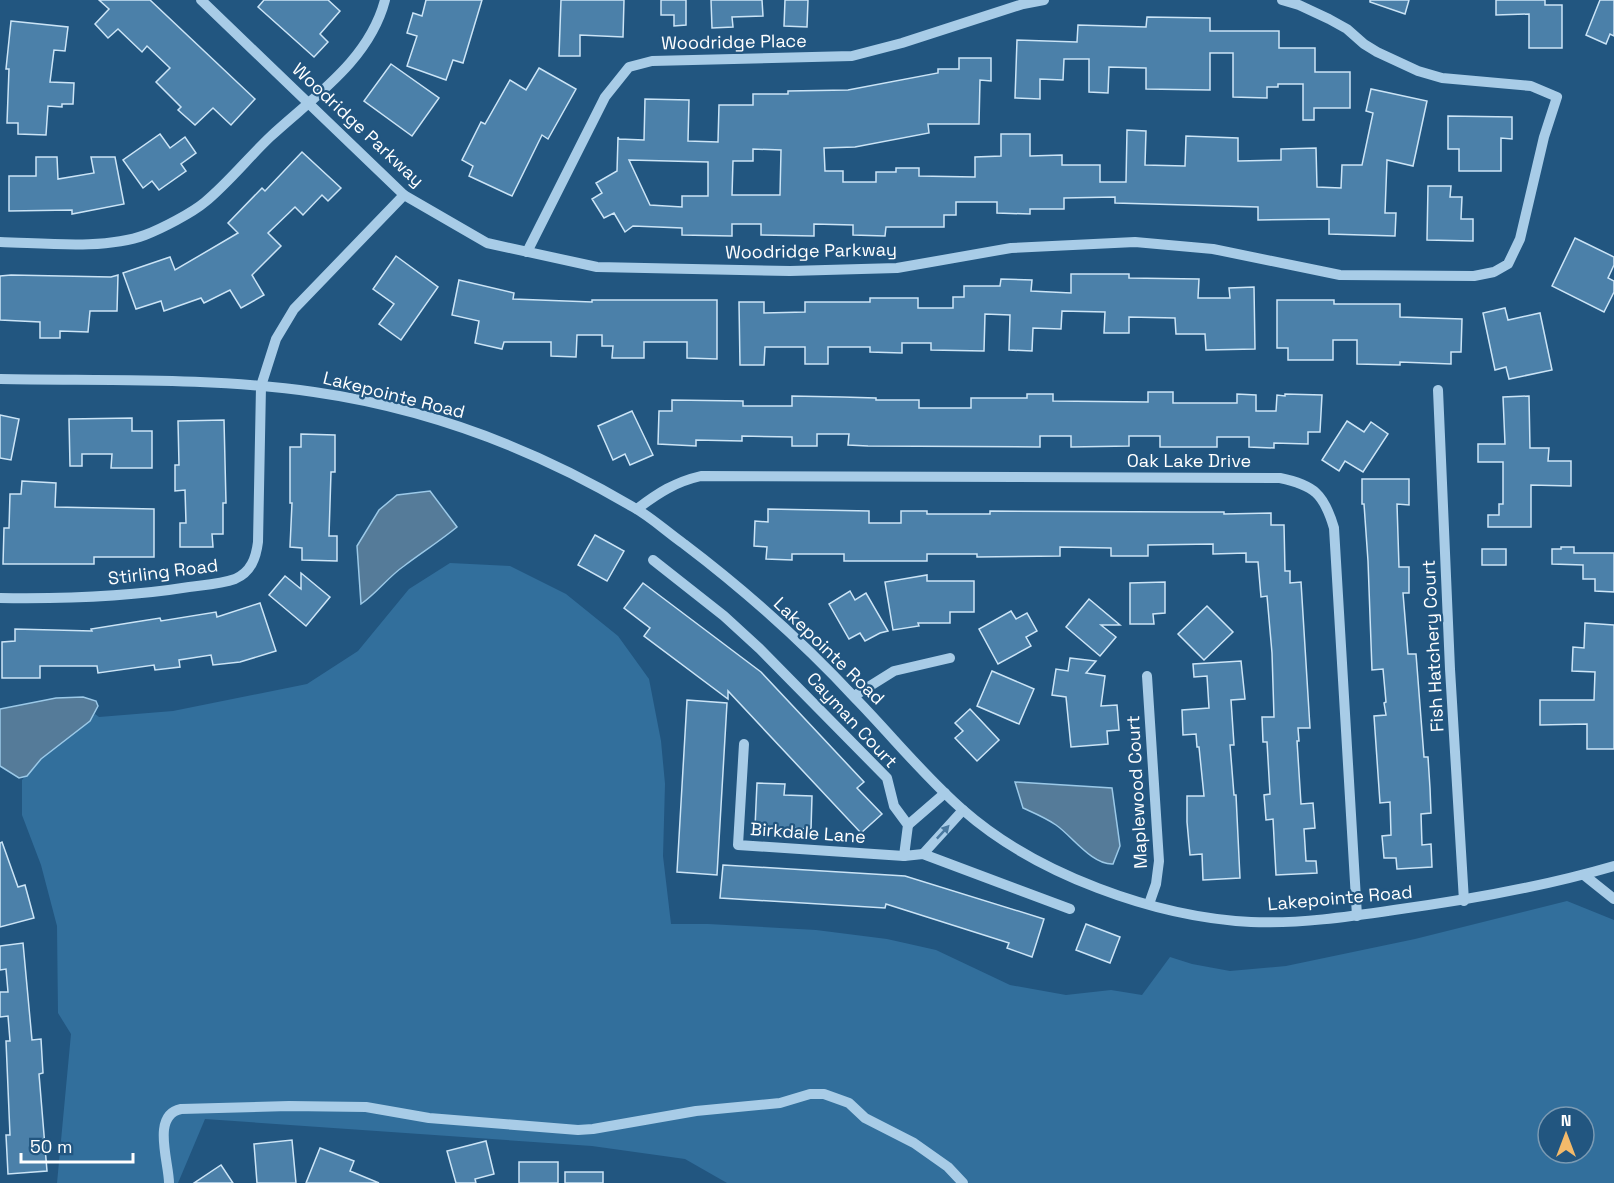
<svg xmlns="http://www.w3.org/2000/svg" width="1614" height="1183" viewBox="0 0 1614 1183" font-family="'Space Grotesk',sans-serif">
	<rect width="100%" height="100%" fill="#225680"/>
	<path fill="#326f9c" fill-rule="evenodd" d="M450,563L510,566L566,594L618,636L649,679L661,741L665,784L663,856L671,924H708L816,930L887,939L936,950L1010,985L1066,995L1111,990L1142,995L1170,957L1192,964L1230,971L1286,966L1415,939L1567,901L1614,920V1183H727L685,1159L592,1146L205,1119L178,1183H57L71,1034L58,1013L57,926L41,865L22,815V780L41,759L90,721L95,714L99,717L173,711L307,684L358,651L409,589ZM1548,1117H1584V1153H1548Z"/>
	<g fill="#557b99" stroke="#9bc9e8" stroke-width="1.5">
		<path d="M430,491L457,527C440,541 421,553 404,566C388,577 377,593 361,604L357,546L379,510L397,495Z"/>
		<polygon points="83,697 96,701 98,706 90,721 41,759 27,776 19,778 0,766 0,709 56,698"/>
		<path d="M1015,782L1112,788L1120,846L1113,864C1092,865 1072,836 1056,825C1046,818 1034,813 1023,808Z"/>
	</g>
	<g fill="#4b80a9" stroke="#cbe4f6" stroke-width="1.5" fill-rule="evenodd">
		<polygon points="99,0 150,0 255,99 231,125 213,108 195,125 178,110 181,107 156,82 170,68 147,46 142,52 118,29 108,38 95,24 109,9"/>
		<polygon points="264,0 328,0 340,11 320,34 328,42 314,57 258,7"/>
		<polygon points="426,0 482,0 463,63 453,60 446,80 407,66 417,36 407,33 413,13 422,16"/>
		<polygon points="561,0 624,0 623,37 580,35 580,56 559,56"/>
		<polygon points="661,0 686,0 686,25 674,26 674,15 661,15"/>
		<polygon points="711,0 762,0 763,16 732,17 733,27 712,28"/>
		<polygon points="785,0 808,0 807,27 784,26"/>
		<polygon points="1370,0 1409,0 1405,14 1370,2"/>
		<polygon points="1496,0 1545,0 1545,5 1562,5 1562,48 1529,48 1529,14 1496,15"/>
		<polygon points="1600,0 1614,0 1614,36 1610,34 1606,44 1586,35"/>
		<polygon points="1147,17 1210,18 1210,31 1279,31 1279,48 1315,48 1315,72 1350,72 1350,108 1314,108 1314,120 1303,120 1303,84 1278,84 1278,87 1267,87 1267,98 1233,97 1233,53 1210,53 1210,90 1146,89 1146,68 1109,67 1108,93 1089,92 1089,59 1064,59 1063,80 1040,79 1040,99 1015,98 1017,40 1077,42 1078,25 1146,27"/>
		<polygon points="11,21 68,27 65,51 54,50 50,82 74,83 73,104 62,104 62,107 48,106 46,135 18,134 18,123 7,123 9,69 6,69"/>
		<path d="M959,58H991V81L980,80L979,124H928L929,133L855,147L824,148L825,171H843V182H876V172H896V168H919V176L975,177V157L1001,156V134H1030V156L1062,155V165H1100V182H1126L1127,130L1146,131L1145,165L1185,166L1186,136L1238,138V161L1281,160V149L1316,148L1317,187L1341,188L1342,165H1362L1373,113L1366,111L1371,89L1427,101L1413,166L1387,160L1385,213H1396L1395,236L1329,234V219L1258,220V207L1115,203V197L1064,198V209H1030V214L997,213V202H956V215H944V227H886L885,236L853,235V225L814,224V236L761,235V224H732V236L682,235V228L633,226L625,232L614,213L604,218L592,199L602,193L596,183L617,171L618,137L619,139L644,140L645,99L689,100L688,141L718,142L719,105H753V94H788V91L848,90L938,73V69H959ZM753,149L781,150L780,195H732L733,161H753ZM629,160L708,162V196H682V207L650,205Z"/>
		<polygon points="391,64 439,98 412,136 364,101"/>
		<polygon points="539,68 576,89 548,139 542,135 512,196 469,176 473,166 462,160 481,122 485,124 510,80 526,90"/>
		<polygon points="1448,116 1512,117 1512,139 1501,138 1501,171 1459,171 1459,149 1448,149"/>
		<polygon points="160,134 170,148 185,137 196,153 181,164 186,171 159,190 152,181 143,188 123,160"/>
		<polygon points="302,152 341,188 328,201 322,195 303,215 295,207 268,233 281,246 252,275 264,295 241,308 230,290 204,303 201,298 164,311 161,301 136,309 123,273 170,257 175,270 238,233 228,223 262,188 265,191"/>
		<polygon points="36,157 57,157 58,179 94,173 91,157 115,157 124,204 72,214 72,210 9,211 9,176 36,176"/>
		<polygon points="1428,186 1451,186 1450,197 1462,197 1461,219 1473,219 1473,241 1427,240"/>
		<polygon points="1575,238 1614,257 1614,265 1608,278 1614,281 1614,292 1604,312 1552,286"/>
		<polygon points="396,256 438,287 401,340 379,324 394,304 373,289"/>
		<polygon points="1071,274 1129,274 1129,278 1199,279 1198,298 1230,298 1229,288 1254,287 1255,349 1206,350 1205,334 1176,334 1175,318 1129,317 1129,333 1104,333 1105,312 1062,311 1061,329 1033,328 1032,351 1009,350 1010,315 985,314 984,351 931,350 931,343 902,343 902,353 870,352 870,347 828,347 828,364 805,364 805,347 765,347 764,365 740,365 739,302 764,302 764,313 805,312 805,302 870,302 870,298 918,298 918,308 953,308 953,297 964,297 964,286 1000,286 1001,279 1032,280 1031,291 1071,293"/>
		<polygon points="11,275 111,277 118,275 117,311 90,311 88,332 60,331 60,338 40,338 40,322 0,320 0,276"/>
		<polygon points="459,280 514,293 513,299 592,302 592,300 717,300 717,359 687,358 687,342 644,342 644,358 612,358 613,346 602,346 602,335 577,335 576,357 551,356 551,342 504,342 502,349 475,343 479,321 452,315"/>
		<polygon points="1277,300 1334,300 1334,304 1400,304 1400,317 1462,319 1461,352 1451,352 1451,364 1400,362 1400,365 1357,364 1357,340 1333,340 1333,360 1288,360 1288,348 1277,348"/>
		<polygon points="1505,308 1508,320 1540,313 1552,370 1509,379 1506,367 1495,370 1483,313"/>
		<polygon points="1148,392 1173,392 1173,403 1237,403 1237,394 1256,395 1256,411 1276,411 1277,395 1285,396 1285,394 1322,395 1320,432 1308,432 1308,444 1274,443 1274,448 1249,447 1249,437 1217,437 1217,447 1160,447 1160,436 1129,436 1129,446 1071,447 1071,436 1040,436 1040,447 868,446 848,445 849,434 817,434 817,446 792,446 792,437 742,436 742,441 696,440 696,446 658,444 659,411 672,411 672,400 743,401 743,406 792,406 792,396 842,397 876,398 876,400 919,400 919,408 971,408 971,398 1027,398 1027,394 1053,394 1053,401 1148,402"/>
		<polygon points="1529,396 1530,448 1549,448 1548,461 1571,461 1571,486 1531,485 1531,527 1488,527 1488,515 1499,515 1499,504 1503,504 1503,462 1478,462 1478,444 1505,444 1503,397"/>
		<polygon points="632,411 653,455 630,465 625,454 613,460 598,426"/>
		<polygon points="0,415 19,419 11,460 0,458"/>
		<polygon points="132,418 132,431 152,431 152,468 111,468 112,454 82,454 82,466 70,466 69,419"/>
		<polygon points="224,420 226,503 223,503 223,534 212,534 213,547 180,547 180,523 186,523 185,490 175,491 175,465 179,465 178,421"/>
		<polygon points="1347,421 1364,432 1371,422 1388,434 1363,472 1345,461 1339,471 1322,460"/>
		<polygon points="301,434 335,435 335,472 331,472 329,536 337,536 337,561 302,560 302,548 290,547 292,503 290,503 290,447 301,447"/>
		<polygon points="1362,479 1409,479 1409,505 1397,504 1399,567 1409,567 1409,593 1403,593 1408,654 1416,654 1424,757 1428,757 1430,788 1431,813 1421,814 1422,845 1431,844 1432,867 1397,869 1396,858 1384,858 1382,836 1391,835 1390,802 1380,803 1374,716 1386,715 1384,703 1386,702 1383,669 1372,670 1368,561 1364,504 1362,504"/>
		<polygon points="22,481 56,483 55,507 154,509 154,557 94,557 94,564 3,564 4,528 9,528 10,494 21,494"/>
		<polygon points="768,509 869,511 869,523 901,523 901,511 927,511 927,514 990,514 990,511 1192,512 1224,512 1224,514 1271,513 1271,525 1284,525 1285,571 1290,571 1290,583 1301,582 1310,728 1298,728 1299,741 1297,741 1301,804 1313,803 1315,828 1304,829 1306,861 1316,861 1317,873 1276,875 1273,819 1266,820 1264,795 1270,794 1267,742 1263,742 1262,717 1274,717 1272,653 1267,596 1261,597 1258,562 1246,562 1246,553 1213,554 1213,544 1148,545 1148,556 1111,556 1111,548 1060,547 1060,556 977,557 977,554 927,554 927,561 844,561 844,554 792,554 792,560 766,559 767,547 754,546 755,521 768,522"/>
		<polygon points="595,535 624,551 607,581 578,565"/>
		<polygon points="1561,547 1574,547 1574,553 1614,553 1614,592 1595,591 1595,579 1583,579 1583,565 1552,564 1552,549 1561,549"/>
		<rect x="1482" y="549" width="24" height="16"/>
		<polygon points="301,573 330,597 306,626 269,595 285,576 301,589"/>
		<polygon points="927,575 927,581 974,581 974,612 950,612 950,623 918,623 919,626 893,630 885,582"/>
		<polygon points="1165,582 1165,613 1153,614 1154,624 1130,624 1130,583"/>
		<polygon points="643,583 761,672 864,782 857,788 882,814 861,833 728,691 728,699 644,636 650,628 624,608"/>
		<polygon points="850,591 855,600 866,593 888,631 880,633 865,641 860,633 849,639 829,604"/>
		<polygon points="1089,599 1120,625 1101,625 1116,637 1100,656 1066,627"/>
		<polygon points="260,603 276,651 240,662 213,665 211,655 179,660 180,667 155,670 154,665 98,673 97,666 40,666 40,678 2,678 2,642 15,641 15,629 92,631 91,629 135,622 160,618 161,621 216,612 217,617"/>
		<polygon points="1207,606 1233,632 1204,660 1178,634"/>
		<polygon points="1011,611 1016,619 1027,613 1037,631 1026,637 1031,646 998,664 979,629"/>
		<polygon points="1585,623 1614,625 1614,749 1587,749 1587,724 1540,725 1540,700 1594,700 1595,672 1572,671 1573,647 1584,648"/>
		<polygon points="1070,658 1096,661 1086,673 1105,676 1101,706 1117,705 1119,730 1107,731 1108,744 1071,747 1066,697 1052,695 1056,669 1068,671"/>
		<polygon points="1241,661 1245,699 1231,700 1234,745 1230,745 1234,795 1236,795 1240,878 1203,880 1202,854 1190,855 1187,822 1187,796 1204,796 1199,747 1197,747 1196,734 1183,735 1182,710 1209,708 1207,676 1194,677 1193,664"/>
		<polygon points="992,671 1034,689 1019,724 977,706"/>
		<polygon points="687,700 727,703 717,875 677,872"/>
		<polygon points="970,709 999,740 977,761 955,738 963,731 955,723"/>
		<polygon points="757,783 785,784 784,795 812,796 811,829 755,827"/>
		<polygon points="2,842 18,887 25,885 34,918 0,927 0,843"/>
		<polygon points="723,865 905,876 1044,919 1032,957 1007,948 1009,943 886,904 885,908 720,898"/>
		<polygon points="1086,924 1120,937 1110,963 1076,950"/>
		<polygon points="23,943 32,1040 41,1039 43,1073 39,1074 47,1171 8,1174 6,1135 10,1135 6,1041 10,1041 8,1016 0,1017 0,992 8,992 6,969 0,970 0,946"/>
		<polygon points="292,1140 296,1183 257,1183 254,1144"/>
		<polygon points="486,1141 494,1174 475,1179 476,1183 456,1183 447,1151"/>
		<polygon points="320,1148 354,1161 350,1171 379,1183 306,1183"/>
		<rect x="519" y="1162" width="39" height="21"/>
		<polygon points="221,1165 233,1183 194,1183"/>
		<rect x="565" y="1172" width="38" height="11"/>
	</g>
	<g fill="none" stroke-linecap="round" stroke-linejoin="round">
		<g stroke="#a8cce7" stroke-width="10">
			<polyline points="201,0 404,195 487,243 597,267 790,271 897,268 1011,248 1135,242 1213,249 1340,275 1474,276 1494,272 1508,264 1520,239 1544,137 1557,97 1531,86 1442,78 1418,71 1377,52 1364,44 1347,29 1329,19 1299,5 1282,0"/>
			<path d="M0,242C43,243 105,250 145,235C161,229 192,213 205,202C228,183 248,158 270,137C313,97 369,61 385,0"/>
			<polyline points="527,252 605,97 629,67 652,61 852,56 902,43 1023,4 1044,0"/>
			<path d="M0,379C104,381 210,377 314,392C426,408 535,449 633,507C651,517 667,532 684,544C746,591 804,643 857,700C892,736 925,777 963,810C1036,874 1154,917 1251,922C1299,924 1347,917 1394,910C1468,900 1542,887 1614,866"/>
			<polyline points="1438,390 1450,669 1464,901"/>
			<path d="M637,509C658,493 675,482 701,476L1280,478C1314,485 1324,494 1334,528L1357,916"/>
			<polyline points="653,560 724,616 760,649 887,778 894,806 908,825 904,856 923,854 1070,909"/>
			<path d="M0,598C63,599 127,597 189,587C204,585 221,584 235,579C251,572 256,558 258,542L261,386L276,339L294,309L404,195"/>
			<polyline points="1147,676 1159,861 1156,884 1149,904"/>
			<polyline points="854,696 894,671 950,658"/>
			<polyline points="744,744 738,845 904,856"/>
			<polyline points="908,825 945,793"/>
			<polyline points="923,854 963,810"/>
			<polyline points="1584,875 1614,899"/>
			<path d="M169,1183C169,1162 151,1115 181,1109L289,1106L366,1107L429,1118L578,1130L593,1129L696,1111L780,1103L810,1094H824L849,1103L865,1118L914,1143L948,1167L963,1183"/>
		</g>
	</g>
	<defs><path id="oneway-solid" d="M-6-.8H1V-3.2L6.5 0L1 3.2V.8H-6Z" transform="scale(1.5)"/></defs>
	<use fill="#4a799f" href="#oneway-solid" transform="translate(943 832) rotate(-47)"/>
	<g text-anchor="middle" stroke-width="4.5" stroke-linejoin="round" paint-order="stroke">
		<g font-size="18" fill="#fff" stroke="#225680">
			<text transform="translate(734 42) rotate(-1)" y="6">Woodridge Place</text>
			<text transform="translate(358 125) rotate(43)" y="6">Woodridge Parkway</text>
			<text transform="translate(811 251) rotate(-1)" y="6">Woodridge Parkway</text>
			<text transform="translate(394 395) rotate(14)" y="6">Lakepointe Road</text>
			<text x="1189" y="467">Oak Lake Drive</text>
			<text transform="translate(163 572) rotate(-7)" y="6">Stirling Road</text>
			<text transform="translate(1433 646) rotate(-93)" y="6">Fish Hatchery Court</text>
			<text transform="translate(829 651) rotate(44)" y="6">Lakepointe Road</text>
			<text transform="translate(852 720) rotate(47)" y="6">Cayman Court</text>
			<text transform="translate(1137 792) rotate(-93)" y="6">Maplewood Court</text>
			<text transform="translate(808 833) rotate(4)" y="6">Birkdale Lane</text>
			<text transform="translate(1340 898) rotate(-5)" y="6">Lakepointe Road</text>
		</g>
	</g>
	<g transform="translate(1566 1135)"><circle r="28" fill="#225680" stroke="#7a9ab3" stroke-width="1.5"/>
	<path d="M0-4.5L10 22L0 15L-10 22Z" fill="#f3ba6a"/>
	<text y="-9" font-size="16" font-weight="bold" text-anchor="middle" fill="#ffffff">N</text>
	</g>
	<path d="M21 1153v9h112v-9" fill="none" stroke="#ffffff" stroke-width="3"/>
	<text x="30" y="1153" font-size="18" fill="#ffffff" stroke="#225680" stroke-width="4.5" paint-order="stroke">50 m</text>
</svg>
